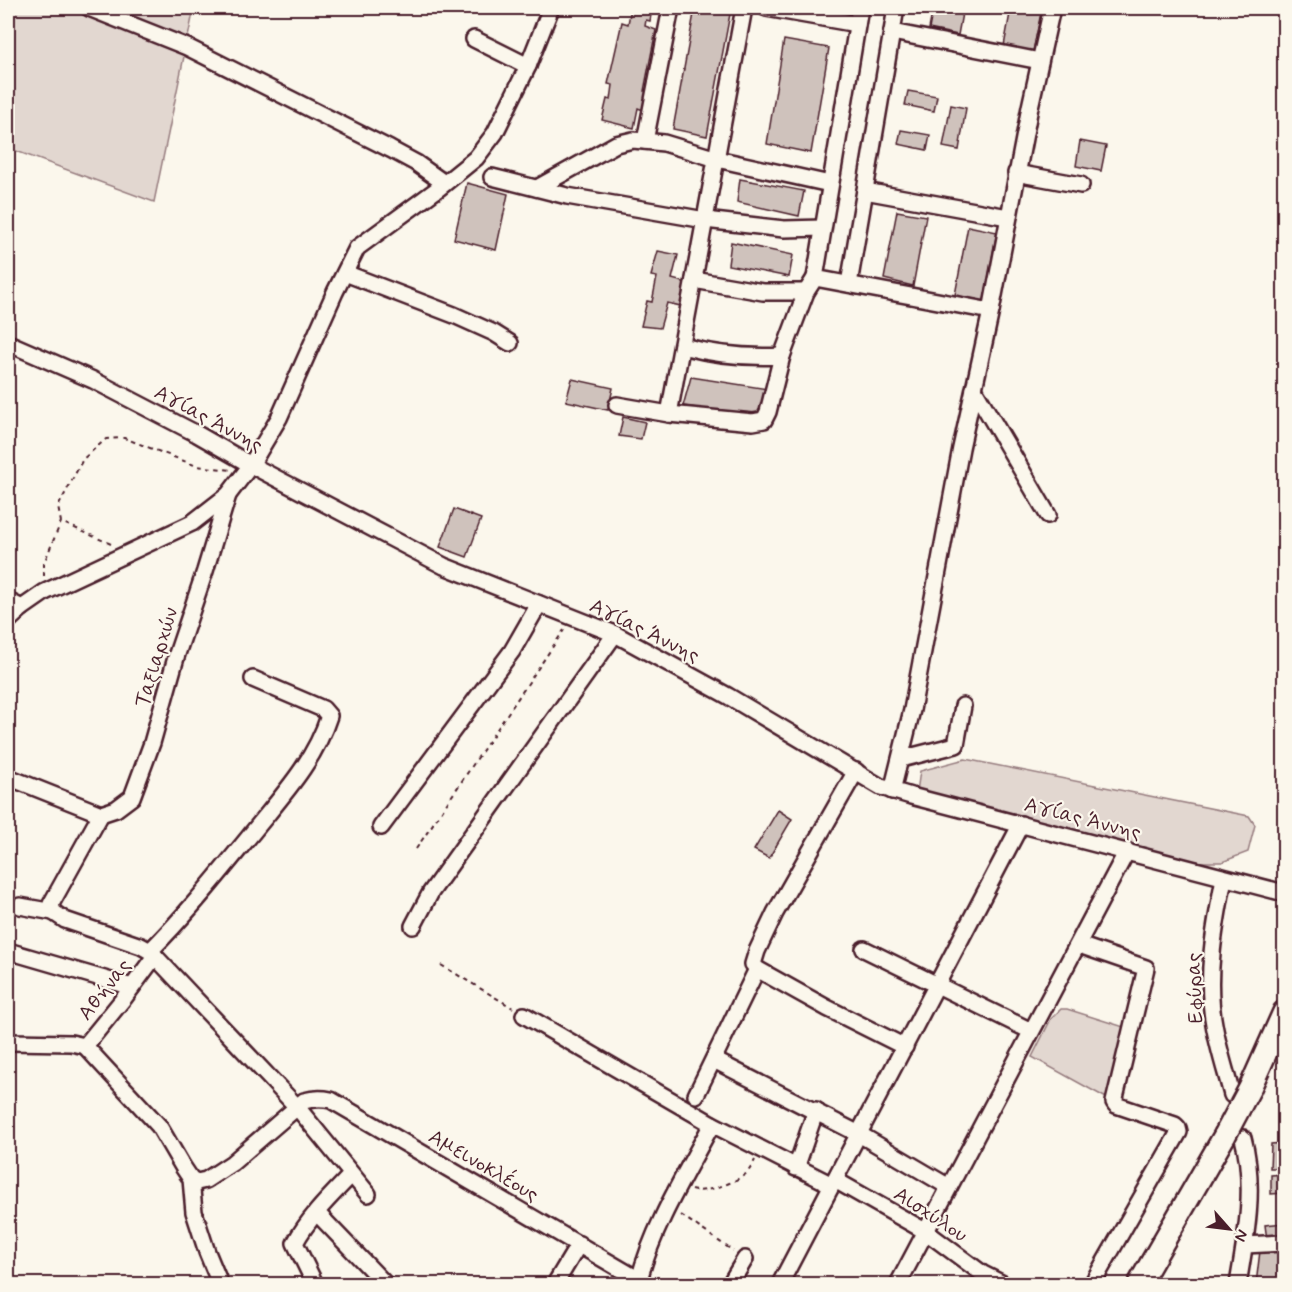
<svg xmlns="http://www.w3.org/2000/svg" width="1292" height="1292" viewBox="0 0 1292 1292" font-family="Mynerve,sans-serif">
	<rect width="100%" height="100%" fill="#fbf7ec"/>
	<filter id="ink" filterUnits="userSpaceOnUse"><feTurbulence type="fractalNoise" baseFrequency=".0167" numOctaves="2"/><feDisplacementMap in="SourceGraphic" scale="12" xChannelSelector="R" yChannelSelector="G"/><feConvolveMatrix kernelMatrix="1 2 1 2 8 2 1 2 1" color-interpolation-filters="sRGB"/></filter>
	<g filter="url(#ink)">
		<g fill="#e2d7d0" stroke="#967b7e" stroke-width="1.5">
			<polygon points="8,8 194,8 154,202 8,148"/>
			<polygon points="965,759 1249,816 1255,825 1248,852 1222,862 1199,862 1016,815 917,792 920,771"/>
			<polygon points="1061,1009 1067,1009 1127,1028 1110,1100 1032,1057 1051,1019"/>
		</g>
		<g fill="#cfc2bc" stroke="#4a1f2b" stroke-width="1.5">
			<polygon points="631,8 652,8 650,21 646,20 645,26 656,30 644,91 647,91 643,110 638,108 634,128 602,120 607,99 611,100 613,85 608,84 622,22 628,24"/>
			<polygon points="695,8 710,8 710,11 730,14 707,136 673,129"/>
			<polygon points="933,8 963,8 958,35 929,29"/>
			<polygon points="1011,8 1042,8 1033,52 1004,46"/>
			<polygon points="784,40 829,48 811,153 767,144"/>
			<polygon points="908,91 937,96 934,111 905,105"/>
			<polygon points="951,105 966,108 959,150 943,147"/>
			<polygon points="901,130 930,135 927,150 898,144"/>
			<polygon points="1080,141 1106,146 1101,171 1076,166"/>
			<polygon points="740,179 804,191 799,216 737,202"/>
			<polygon points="467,183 508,194 496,250 454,239"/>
			<polygon points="897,211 926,216 913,286 884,279"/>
			<polygon points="968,226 997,232 984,301 955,295"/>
			<polygon points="731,242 793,255 789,277 728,265"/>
			<polygon points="658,251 678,255 672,279 687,283 681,306 667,303 660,328 641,326 647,301 652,302 657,277 651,276"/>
			<polygon points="691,377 768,389 761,417 683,406"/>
			<polygon points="572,379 613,388 608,410 566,401"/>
			<polygon points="623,417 645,422 641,439 619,436"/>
			<polygon points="454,509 481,519 467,557 440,547"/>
			<polygon points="778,810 792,819 769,858 754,850"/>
			<polygon points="1283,1143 1284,1168 1270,1168 1271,1144"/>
			<polygon points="1284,1174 1284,1193 1271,1194 1271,1175"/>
			<polygon points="1284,1223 1284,1239 1267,1240 1265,1225"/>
			<polygon points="1284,1248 1284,1284 1256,1284 1260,1251"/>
		</g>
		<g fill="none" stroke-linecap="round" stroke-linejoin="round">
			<g stroke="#4a1f2b" stroke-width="20">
				<g id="minor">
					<polyline points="89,8 187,47 390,149 416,163 444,183"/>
					<polyline points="766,8 857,24"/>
					<polyline points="860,8 815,278 991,311"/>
					<polyline points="892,32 1040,61"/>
					<polyline points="474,39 528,66"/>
					<polyline points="645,141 671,8"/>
					<polyline points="1016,173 1081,185"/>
					<polyline points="492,177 567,196 705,220 784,229 823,228"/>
					<polyline points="537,188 616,144 633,140 664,143 717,159 830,184"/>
					<polyline points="865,191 1008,217"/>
					<polyline points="345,273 454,315 494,333 510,343"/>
					<polyline points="694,280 763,292 806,292"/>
					<polyline points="849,284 896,8"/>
					<polyline points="8,343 93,380 197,434 251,465 444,566 615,634 728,696 881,787 911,796 1284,893"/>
					<path d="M682,346C716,355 747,358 782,356"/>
					<polyline points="974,389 1048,515"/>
					<polyline points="617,405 669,414 753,422 764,420 768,412 782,356 806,292 815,278"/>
					<polyline points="669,414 744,8"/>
					<polyline points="8,601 22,608"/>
					<polyline points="8,621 22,608 45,592 192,523 228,495 251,465 279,418 335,292 357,248 439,188 476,158 495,133 528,66 551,8"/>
					<polyline points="901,759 956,745 963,706"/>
					<polyline points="856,771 775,913 757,951 753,964 757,969 827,1008 905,1047"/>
					<polyline points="8,777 101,814"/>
					<polyline points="892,791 912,710 961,448 991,311 1030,107 1052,8"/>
					<polyline points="101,814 51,904 53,912 65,920 141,946 150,951 297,1107 368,1194"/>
					<polyline points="101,814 116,809 132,797 152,743 177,654 205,571 228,495"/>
					<polyline points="381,827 512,651 539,604"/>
					<path d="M1224,878C1215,925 1205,976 1214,1024C1218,1048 1226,1072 1232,1095"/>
					<polyline points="20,906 53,912"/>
					<polyline points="413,926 431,892 615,634"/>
					<polyline points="1079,945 1146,968 1114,1102 1116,1105 1175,1125 1178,1128 1179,1132 1092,1284"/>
					<polyline points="864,949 1031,1031"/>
					<polyline points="8,951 132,987"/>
					<path d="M150,951C186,915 217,876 249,837C280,798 314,763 329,716L323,709L253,679"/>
					<polyline points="524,1015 712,1124 832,1185"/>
					<polyline points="8,1042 71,1043 85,1046"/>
					<path d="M85,1046L159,1126L183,1167L191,1179L197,1182L206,1180L232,1163L304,1101C314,1098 321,1098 331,1100L646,1284"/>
					<polyline points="85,1046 124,998 155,956"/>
					<polyline points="714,1060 859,1134 949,1187"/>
					<polyline points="696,1095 757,969"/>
					<polyline points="796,1168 816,1110"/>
					<polyline points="191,1179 194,1212 207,1252 219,1281"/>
					<polyline points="835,1180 925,1231 983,1274 1003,1284"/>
					<polyline points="317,1213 385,1284"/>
					<polyline points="1245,1245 1284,1243"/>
					<path d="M639,1280C654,1224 685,1175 712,1124"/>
					<path d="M315,1284L295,1243C309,1217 331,1196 351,1175"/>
					<polyline points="555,1284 579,1244"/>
					<polyline points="730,1284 745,1259"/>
					<polyline points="780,1284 1021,824"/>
					<polyline points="898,1284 1127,851"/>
					<path d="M1238,1284C1246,1237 1256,1186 1243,1138"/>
				</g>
			</g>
			<g stroke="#4a1f2b" stroke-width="26">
				<g id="highway">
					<polyline points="1250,1088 1284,1012"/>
					<polyline points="1139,1284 1225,1135"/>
				</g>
			</g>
			<g stroke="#4a1f2b" stroke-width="2" stroke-dasharray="4.5 4.5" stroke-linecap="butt">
				<polyline points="111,544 61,522 58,507 83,459 106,439 124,438 197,466 231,470"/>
				<polyline points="44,576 44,563 61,522"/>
				<polyline points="416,849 564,630"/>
				<polyline points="441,965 513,1008"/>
				<path d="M691,1190C705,1194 737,1182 747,1173C750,1169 753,1164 755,1160"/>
				<polyline points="681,1215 733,1251"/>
			</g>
			<use href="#minor" stroke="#fbf7ec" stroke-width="15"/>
			<use href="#highway" stroke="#fbf7ec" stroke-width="21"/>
			<g stroke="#4a1f2b" stroke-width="26" stroke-linecap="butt">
				<polyline id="highway-bridge" points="1225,1135 1250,1088"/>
			</g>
			<use href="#highway-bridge" stroke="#fbf7ec" stroke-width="21"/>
		</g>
	</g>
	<g text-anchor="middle" stroke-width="4.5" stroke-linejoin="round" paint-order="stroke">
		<g font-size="21" fill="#4a1f2b" stroke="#fbf7ec">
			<text transform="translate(209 418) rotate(28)" y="7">Αγίας Άννης</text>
			<text transform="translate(645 630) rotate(26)" y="7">Αγίας Άννης</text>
			<text transform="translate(156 657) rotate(-73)" y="7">Ταξιαρχών</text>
			<text transform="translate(1083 818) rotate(14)" y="7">Αγίας Άννης</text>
			<text transform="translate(1194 988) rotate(-92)" y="7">Εφύρας</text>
			<text transform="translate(104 989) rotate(-52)" y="7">Αθήνας</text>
			<text transform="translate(484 1165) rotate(30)" y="7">Αμεινοκλέους</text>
			<text transform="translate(931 1214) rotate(33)" y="7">Αισχύλου</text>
		</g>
	</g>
	<rect width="1292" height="1292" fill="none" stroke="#fbf7ec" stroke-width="30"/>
	<rect x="15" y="15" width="1262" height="1262" fill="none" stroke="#4a1f2b" stroke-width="2" filter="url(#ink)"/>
	<g transform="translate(1229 1229) rotate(118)" stroke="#fbf7ec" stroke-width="4.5" paint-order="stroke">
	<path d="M0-4.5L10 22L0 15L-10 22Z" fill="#4a1f2b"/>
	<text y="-9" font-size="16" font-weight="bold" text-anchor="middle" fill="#4a1f2b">N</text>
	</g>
</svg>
